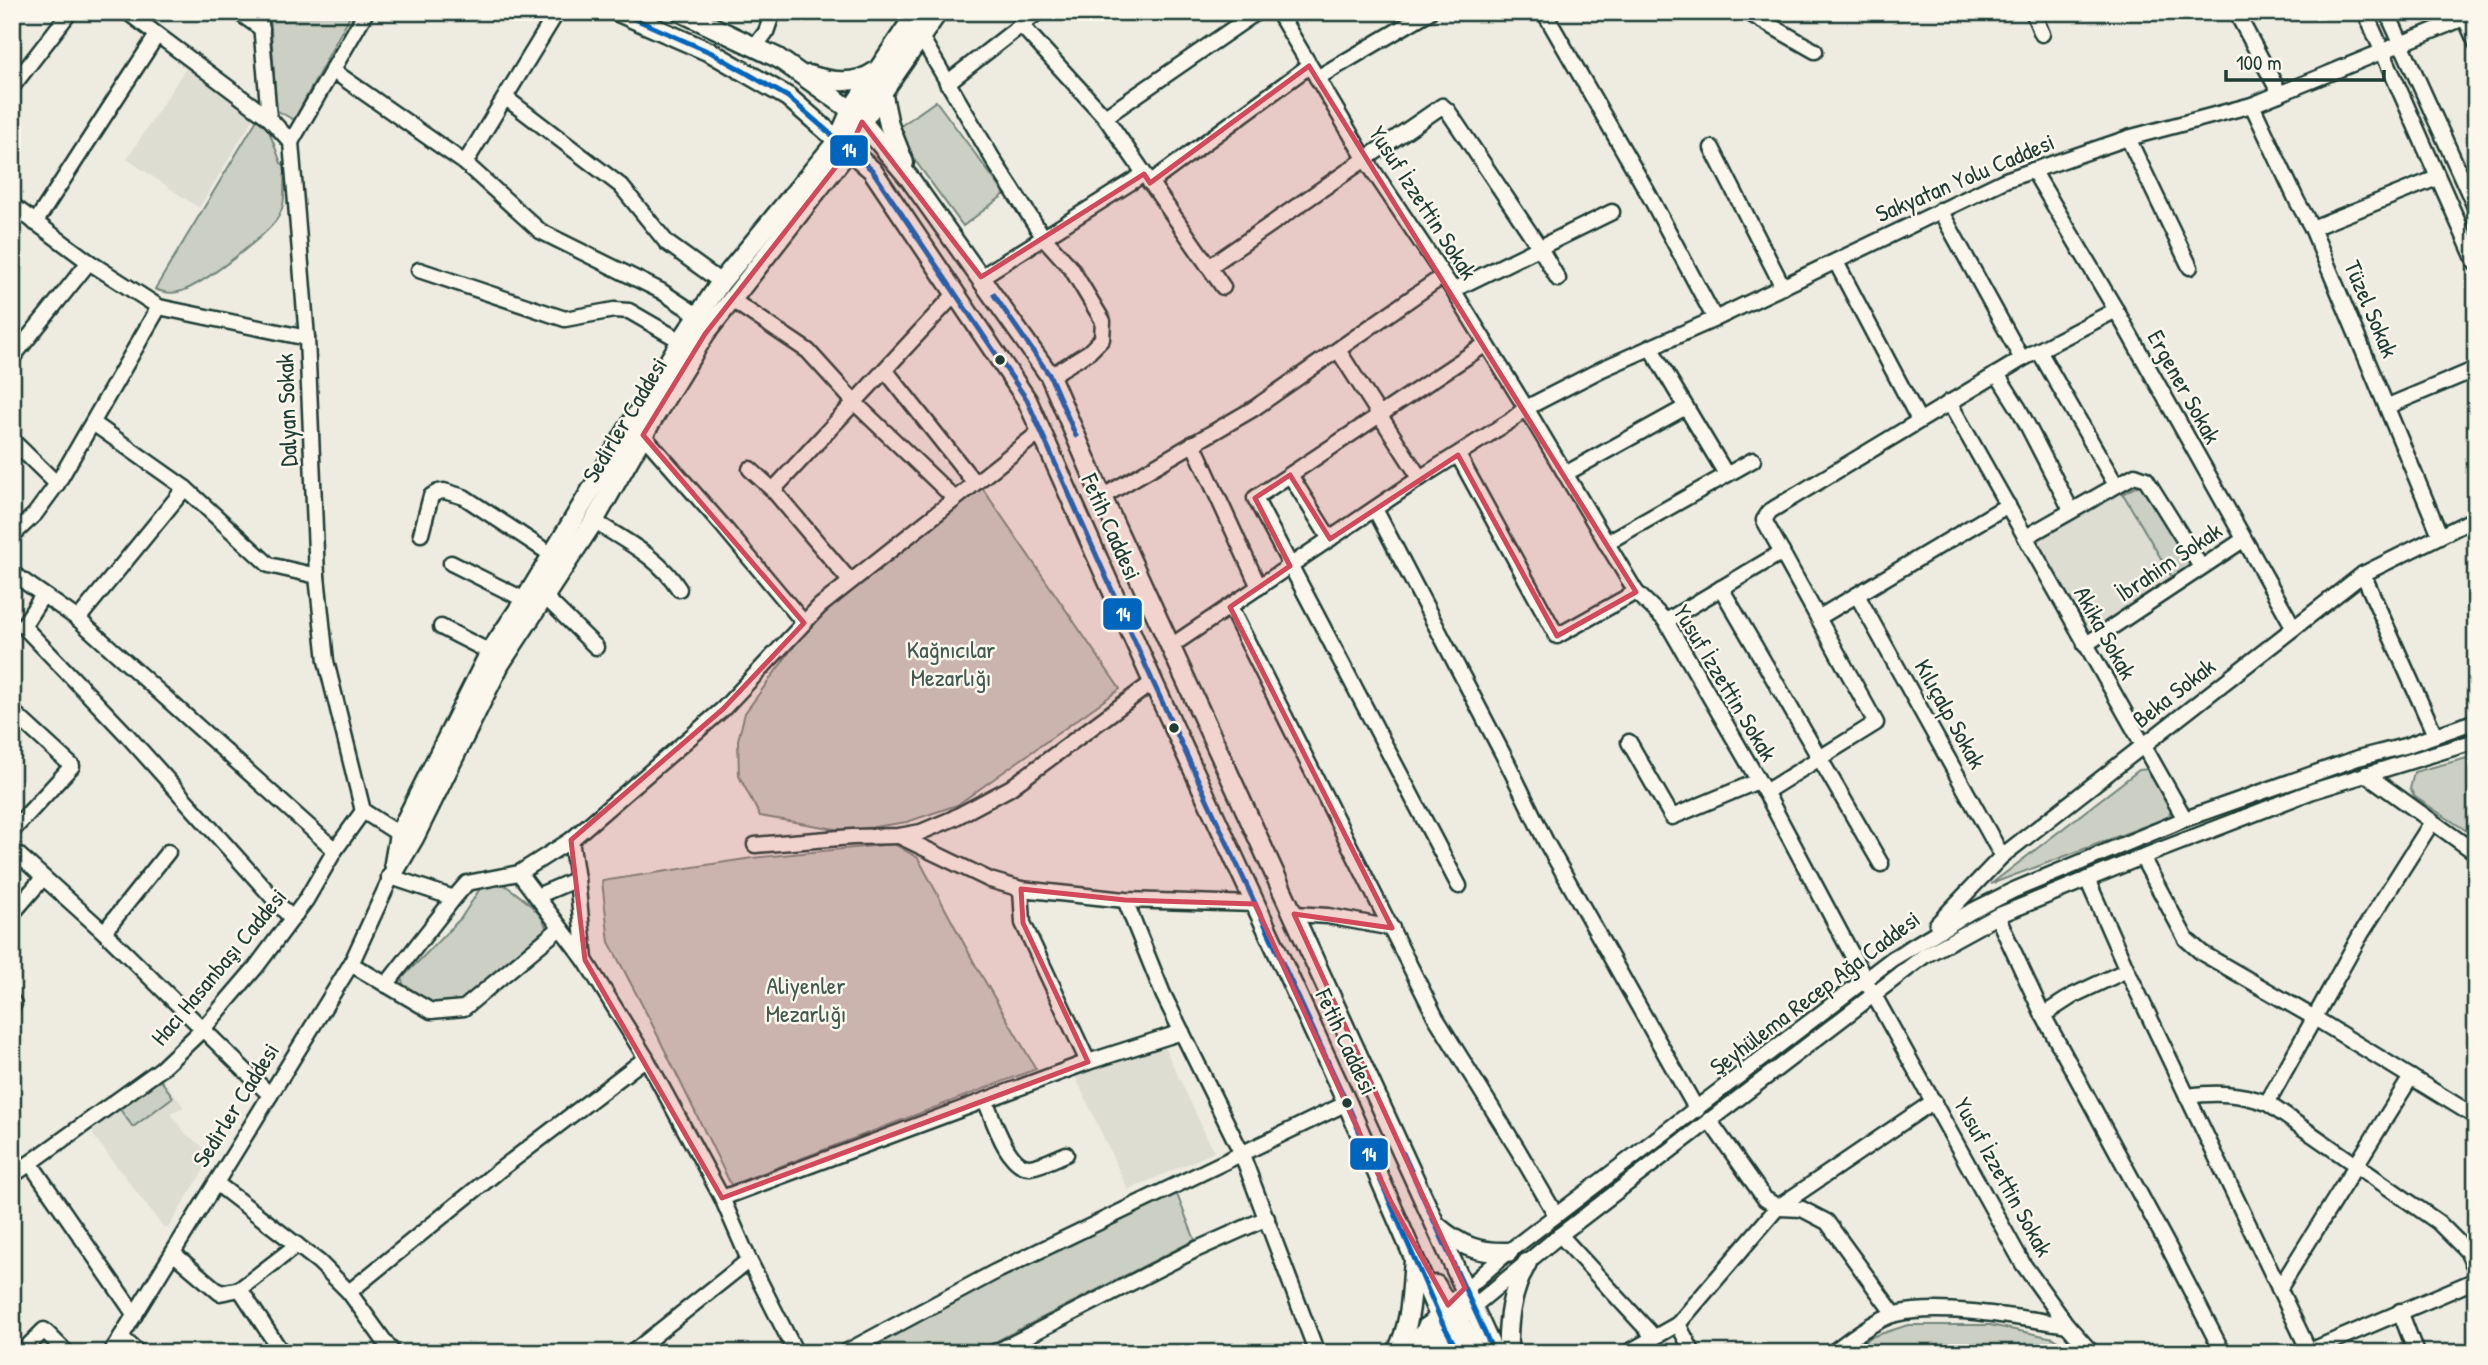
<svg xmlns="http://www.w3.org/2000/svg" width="2488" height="1365" viewBox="0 0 2488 1365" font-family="'Patrick Hand',sans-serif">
	<rect width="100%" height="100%" fill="#eeece1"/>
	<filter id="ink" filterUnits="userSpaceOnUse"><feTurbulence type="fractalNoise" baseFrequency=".0143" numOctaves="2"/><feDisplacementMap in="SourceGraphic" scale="14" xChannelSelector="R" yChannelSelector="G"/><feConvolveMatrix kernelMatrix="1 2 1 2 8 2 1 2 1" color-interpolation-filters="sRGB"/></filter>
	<g filter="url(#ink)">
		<g fill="#ddddd2">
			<polygon points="190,62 256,114 199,208 127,159"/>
			<polygon points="2141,484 2163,522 2167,520 2193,564 2087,631 2036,542 2037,537 2121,491 2124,494"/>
			<polygon points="1163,1044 1214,1152 1128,1190 1074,1074"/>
			<polygon points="160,1076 184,1107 170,1113 186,1134 213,1155 168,1228 163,1227 93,1135 94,1125"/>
		</g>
		<g fill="#cbcfc4" stroke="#75867c" stroke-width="2">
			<polygon points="270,12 352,12 294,120 276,110"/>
			<polygon points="936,101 1005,194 963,226 903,144 898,128"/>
			<path d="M258,118L269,131L281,163L287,167C280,180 290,199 277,219C265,237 203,284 182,291C173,294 164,293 155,289Z"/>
			<polygon points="2141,484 2163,522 2167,520 2193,564 2172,577 2123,494"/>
			<polygon points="981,486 1120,689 957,805 907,822 847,831 760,816 739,776 738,740 745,713 800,638 835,603"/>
			<polygon points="2471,757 2476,769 2476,837 2415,797 2410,789 2414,772"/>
			<polygon points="2148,769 2171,809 2169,817 1991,884 2139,770"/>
			<polygon points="894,844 918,858 976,966 1036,1069 731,1185 649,1018 609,942 602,881 752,858"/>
			<path d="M495,879C510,888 543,910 546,928L461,1003C434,1009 424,1001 403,985L402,978L461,918L483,884Z"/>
			<polygon points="159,1078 173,1097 133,1127 119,1108"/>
			<polygon points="1176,1192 1195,1240 973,1353 862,1353 988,1282"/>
			<polygon points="1908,1325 1990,1325 2054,1338 2069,1353 1850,1353 1871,1337"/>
		</g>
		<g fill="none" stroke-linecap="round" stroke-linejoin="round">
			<g stroke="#1f3d34" stroke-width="19">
				<g id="minor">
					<polyline points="127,12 269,118"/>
					<polyline points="238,12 262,29"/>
					<polyline points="260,12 269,118 291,142 307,338 317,576 326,661 363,811"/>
					<polyline points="1278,12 1366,160 1453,290 1526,408 1636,592 1666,621 1769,799 1865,979 2023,1264 2067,1325 2092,1353"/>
					<polyline points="1544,12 1648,193 1715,319"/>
					<polyline points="1747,12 1815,51"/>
					<polyline points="2033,12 2042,34"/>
					<polyline points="2236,12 2280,94"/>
					<polyline points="2365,12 2476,263"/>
					<polyline points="2387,12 2476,209"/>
					<polyline points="2440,12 2447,25"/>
					<polyline points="2465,18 2476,43"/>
					<polyline points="1021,25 1105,117 1223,287"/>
					<polyline points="921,37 997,166 1044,238 1071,268 1103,321 1102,339 1089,352 1050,376"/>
					<polyline points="754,48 766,32 773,12"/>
					<polyline points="332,70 465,163 540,231 661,291 699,316"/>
					<polyline points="1317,78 1429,12"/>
					<polyline points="947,83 1038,12"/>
					<polyline points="12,87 70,12"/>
					<polyline points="506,98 621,186 667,243 721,282"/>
					<polyline points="2252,105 2297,201 2312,228 2440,535"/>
					<polyline points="1105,117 1257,12"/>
					<polyline points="2128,138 2190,267"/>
					<polyline points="291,142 366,12"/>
					<polyline points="1712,148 1783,287"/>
					<polyline points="465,163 557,12"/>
					<polyline points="2033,170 2116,310 2294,628"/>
					<polyline points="1150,183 1309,66"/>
					<polyline points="12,205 89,262 159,307 307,338"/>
					<polyline points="1940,210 2022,359"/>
					<polyline points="35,223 157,35"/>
					<polyline points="2312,228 2437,178"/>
					<polyline points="1836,262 1919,420"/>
					<polyline points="1209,267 1442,106 1448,111 1540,248 1558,279"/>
					<polyline points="419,270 565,319 614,310 629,311 681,341"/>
					<polyline points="981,277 1144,174"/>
					<polyline points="1453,290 1612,212"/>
					<polyline points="732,300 808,351 856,404 954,498"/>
					<polyline points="1650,347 1726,474"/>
					<polyline points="1338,350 1420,478"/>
					<polyline points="2039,351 2116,485"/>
					<polyline points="12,358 89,262"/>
					<polyline points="886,371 974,482"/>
					<polyline points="1997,374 2019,409 2071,510"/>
					<polyline points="1949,402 2185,819"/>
					<polyline points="2388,406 2476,369"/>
					<polyline points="93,423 185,488 269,565 317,576"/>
					<polyline points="634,431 643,435 722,525 804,623"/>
					<polyline points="12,440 57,484"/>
					<polyline points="1193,443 1259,587"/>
					<polyline points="1458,455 1557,636 1636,592"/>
					<polyline points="750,469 773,490 850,581"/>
					<polyline points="1565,474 1686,407"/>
					<polyline points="1290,475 1330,539"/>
					<polyline points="773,490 956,293"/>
					<polyline points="1102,497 1253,409 1443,276"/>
					<polyline points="1375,509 1508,764 1546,842 1697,1110"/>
					<path d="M594,521C625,541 659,557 679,589"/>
					<polyline points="421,534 431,496 438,492 444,491 464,497 552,555"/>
					<polyline points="12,536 35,514 57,484 159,307"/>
					<polyline points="2026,537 2135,475 2146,479 2201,567"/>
					<polyline points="1606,543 1753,460"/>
					<polyline points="451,563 525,600"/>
					<polyline points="12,573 78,619 335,850"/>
					<polyline points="2363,574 2435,735"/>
					<polyline points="1721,588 1881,864"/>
					<polyline points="43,595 23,626 127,735 292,919"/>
					<polyline points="543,595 596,647"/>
					<polyline points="1857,595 2002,856"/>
					<polyline points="1230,607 1436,1018 1518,1150 1556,1215"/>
					<polyline points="1818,618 2008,505"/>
					<polyline points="78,619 185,488"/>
					<polyline points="1666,621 1782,552"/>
					<polyline points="441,627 490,652"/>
					<polyline points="2085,645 2243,540"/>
					<polyline points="1171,646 1420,478 1510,421 1526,408 1602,369 1715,319 2005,180 2128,138 2252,105 2476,13"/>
					<polyline points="12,711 72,766 12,831"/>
					<polyline points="1629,742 1672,817 1758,781"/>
					<polyline points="2366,774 2476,853"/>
					<polyline points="1765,792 1876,723 1764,520 1770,511 2022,359 2116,310"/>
					<polyline points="899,836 990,880 1021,889 1125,900 1255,904"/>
					<polyline points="571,840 577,879 585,960 646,1058 722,1198 749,1260 796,1353"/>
					<polyline points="755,845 852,837 899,836 921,832 952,819 1010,788 1153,682"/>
					<polyline points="12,849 104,932 270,1095"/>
					<polyline points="2142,857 2186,939 2202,953 2313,1017 2476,1117"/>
					<polyline points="519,873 585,960"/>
					<polyline points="2087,879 2127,970 2309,1351"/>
					<polyline points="1459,886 1255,498 1486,344"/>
					<polyline points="1021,889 1023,923 1088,1062"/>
					<polyline points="537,896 577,879"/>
					<polyline points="1125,900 1163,994 1241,1152 1317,1353"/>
					<polyline points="12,914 43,878"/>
					<polyline points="1294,914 1328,916 1392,928"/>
					<polyline points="1997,916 2043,1015 2168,1246 2223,1353"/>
					<polyline points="1937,924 2002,856 2363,574 2476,518"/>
					<polyline points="104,932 168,852"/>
					<polyline points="351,964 431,1011 464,1008 560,928"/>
					<polyline points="386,985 454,898"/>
					<polyline points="12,1001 14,1004"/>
					<polyline points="2043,1015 2074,995 2127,970"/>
					<path d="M2187,1096C2216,1092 2239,1093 2267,1103L2438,1222L2467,1251L2476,1270"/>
					<path d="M986,1102C993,1119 1008,1168 1030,1167C1041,1166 1056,1158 1066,1154"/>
					<polyline points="2267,1103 2361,934 2432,822"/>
					<polyline points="1709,1120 1765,1199 1780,1208 1802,1209 1827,1222 1894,1314"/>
					<polyline points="30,1163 135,1315"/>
					<polyline points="12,1176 161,1069 203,1029 256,967 306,900 335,850 363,811 399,834"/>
					<polyline points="216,1183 319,1262 349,1292 393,1353"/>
					<polyline points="722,1198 1088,1062 1182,1032"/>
					<polyline points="1560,1235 1654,1337"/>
					<polyline points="173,1253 220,1293 240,1289 297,1245"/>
					<polyline points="240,1289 282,1353"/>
					<polyline points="2279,1289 2411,1077"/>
					<polyline points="349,1292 497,1172 646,1058"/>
					<polyline points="2400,1311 2416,1353"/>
					<polyline points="1678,1324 1693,1353"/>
					<polyline points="121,1337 139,1353"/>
					<polyline points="21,1353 44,1330 67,1353"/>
					<polyline points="111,1353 351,964 391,877 454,898 467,883 519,873 571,840 723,709 820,606 1041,431"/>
					<polyline points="632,1353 749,1260"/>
					<polyline points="844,1353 995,1272 1347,1103"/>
					<polyline points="994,1353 1195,1250 1267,1218"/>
					<polyline points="1403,1353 1439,1313 1508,1252 1892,959 1970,912 2014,890 2185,819 2358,758 2405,746 2476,721"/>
					<polyline points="1417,1353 1560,1235 1924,956 1997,916 2142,857 2313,791 2476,741"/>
					<polyline points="1627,1353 1678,1324 1778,1207 1934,1101"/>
					<path d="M1832,1353C1847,1341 1878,1318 1896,1314C1942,1303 2020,1318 2067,1325"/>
					<polyline points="2305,1353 2476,1280"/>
				</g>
			</g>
			<g stroke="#1f3d34" stroke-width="23">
				<g id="major">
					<polyline points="618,12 712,53 788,97 872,170 1027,400 1153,682 1347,1103 1441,1320 1459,1353"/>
					<polyline points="681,12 778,58 851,110 862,122 910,179 1050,376 1102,497 1494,1353"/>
					<path d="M809,75C832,82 855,86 876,71"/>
					<polyline points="882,91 889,125 904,163"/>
					<polyline points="394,863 399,834 490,652 525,600 681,341 721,282 838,140 851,110 917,12"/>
					<polyline points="391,877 414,838 500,664 594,521 643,435 705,334 849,150 862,122 938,12"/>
					<path d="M1438,1227C1460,1246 1479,1253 1508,1252"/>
					<path d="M1436,1285C1446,1306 1450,1310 1474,1307"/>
					<polyline points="1427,1327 1451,1317 1459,1320 1476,1353"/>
					<path d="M1396,1353C1412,1324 1411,1292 1414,1260"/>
					<path d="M1508,1353C1507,1320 1511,1292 1527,1263"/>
				</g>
			</g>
			<use href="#minor" stroke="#fbf7ec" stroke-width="14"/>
			<use href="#major" stroke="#fbf7ec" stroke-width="18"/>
			<g stroke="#fbf7ec" stroke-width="10">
				<g id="bus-1">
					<polyline points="619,12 712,53 788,97 872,170 1027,400 1153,682 1347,1103 1441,1320 1459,1353"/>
					<polyline points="994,295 1050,376 1076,436"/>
					<polyline points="1403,1153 1494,1353"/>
				</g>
			</g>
			<use href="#bus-1" stroke="#0065bd" stroke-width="5"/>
		</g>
	</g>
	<path fill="#d1495b" fill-opacity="0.2" stroke="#d1495b" stroke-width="5" stroke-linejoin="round" d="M1309,66L1636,592L1557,636L1458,455L1330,539L1290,475L1255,498L1290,566L1230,607L1392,928L1294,914L1465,1288L1448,1305L1391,1202L1255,904L1125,900L1021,889L1023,923L1088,1062L722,1198L585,960L571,840L723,709L804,623L643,435L705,334L849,150L862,122L981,277L1144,174L1150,183Z"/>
	<g fill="#1f3d34" stroke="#fbf7ec" stroke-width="2.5">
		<circle cx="1000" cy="360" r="6"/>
		<circle cx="1174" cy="728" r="6"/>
		<circle cx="1347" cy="1103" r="6"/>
	</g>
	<g text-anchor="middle" stroke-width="5" stroke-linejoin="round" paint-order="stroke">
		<g font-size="24" fill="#1f3d34" stroke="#fbf7ec">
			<text transform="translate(1965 178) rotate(-23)" y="8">Sakyatan Yolu Caddesi</text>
			<text transform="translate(1423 203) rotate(57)" y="8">Yusuf İzzettin Sokak</text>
			<text transform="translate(2371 309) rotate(67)" y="8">Tüzel Sokak</text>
			<text transform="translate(2184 387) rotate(61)" y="8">Ergener Sokak</text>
			<text transform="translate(287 410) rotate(-92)" y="8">Dalyan Sokak</text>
			<text transform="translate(625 420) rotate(-59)" y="8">Sedirler Caddesi</text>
			<text transform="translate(1111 527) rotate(66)" y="8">Fetih Caddesi</text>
			<text transform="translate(2169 562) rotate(-34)" y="8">İbrahim Sokak</text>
			<text transform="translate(2105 633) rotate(61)" y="8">Akika Sokak</text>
			<text transform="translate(1725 683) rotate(59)" y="8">Yusuf İzzettin Sokak</text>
			<text transform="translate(2174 693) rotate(-38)" y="8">Beka Sokak</text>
			<text transform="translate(1950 714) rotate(61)" y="8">Kılıçalp Sokak</text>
			<text transform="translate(219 967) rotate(-50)" y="8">Hacı Hasanbaşı Caddesi</text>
			<text transform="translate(1815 993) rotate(-37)" y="8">Şeyhülema Recep Ağa Caddesi</text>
			<text transform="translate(1346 1042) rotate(65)" y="8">Fetih Caddesi</text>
			<text transform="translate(236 1105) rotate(-58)" y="8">Sedirler Caddesi</text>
			<text transform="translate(2003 1177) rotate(61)" y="8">Yusuf İzzettin Sokak</text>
		</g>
		<g font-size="24" fill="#415a51" stroke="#fbf7ec">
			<text x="951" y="658">Kağnıcılar<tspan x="951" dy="28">Mezarlığı</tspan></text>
			<text x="806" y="994">Aliyenler<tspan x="806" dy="28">Mezarlığı</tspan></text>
		</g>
	</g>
	<g stroke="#fbf7ec" stroke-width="2.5">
		<rect x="829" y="134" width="40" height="33" rx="7" fill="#0065bd"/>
		<rect x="1102" y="597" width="41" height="34" rx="7" fill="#0065bd"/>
		<rect x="1349" y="1137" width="40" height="34" rx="7" fill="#0065bd"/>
	</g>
	<g font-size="19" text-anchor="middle" font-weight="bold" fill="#fff">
		<text x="849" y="157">14</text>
		<text x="1123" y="621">14</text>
		<text x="1369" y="1161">14</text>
	</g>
	<rect width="2488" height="1365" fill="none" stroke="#fbf7ec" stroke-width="42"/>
	<rect x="21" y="21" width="2446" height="1323" fill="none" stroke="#1f3d34" stroke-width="2.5" filter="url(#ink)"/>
	<path d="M2226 70v10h158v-10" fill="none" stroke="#1f3d34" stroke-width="3.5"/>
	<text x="2236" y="70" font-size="21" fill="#1f3d34" stroke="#fbf7ec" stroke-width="5" paint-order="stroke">100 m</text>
</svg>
